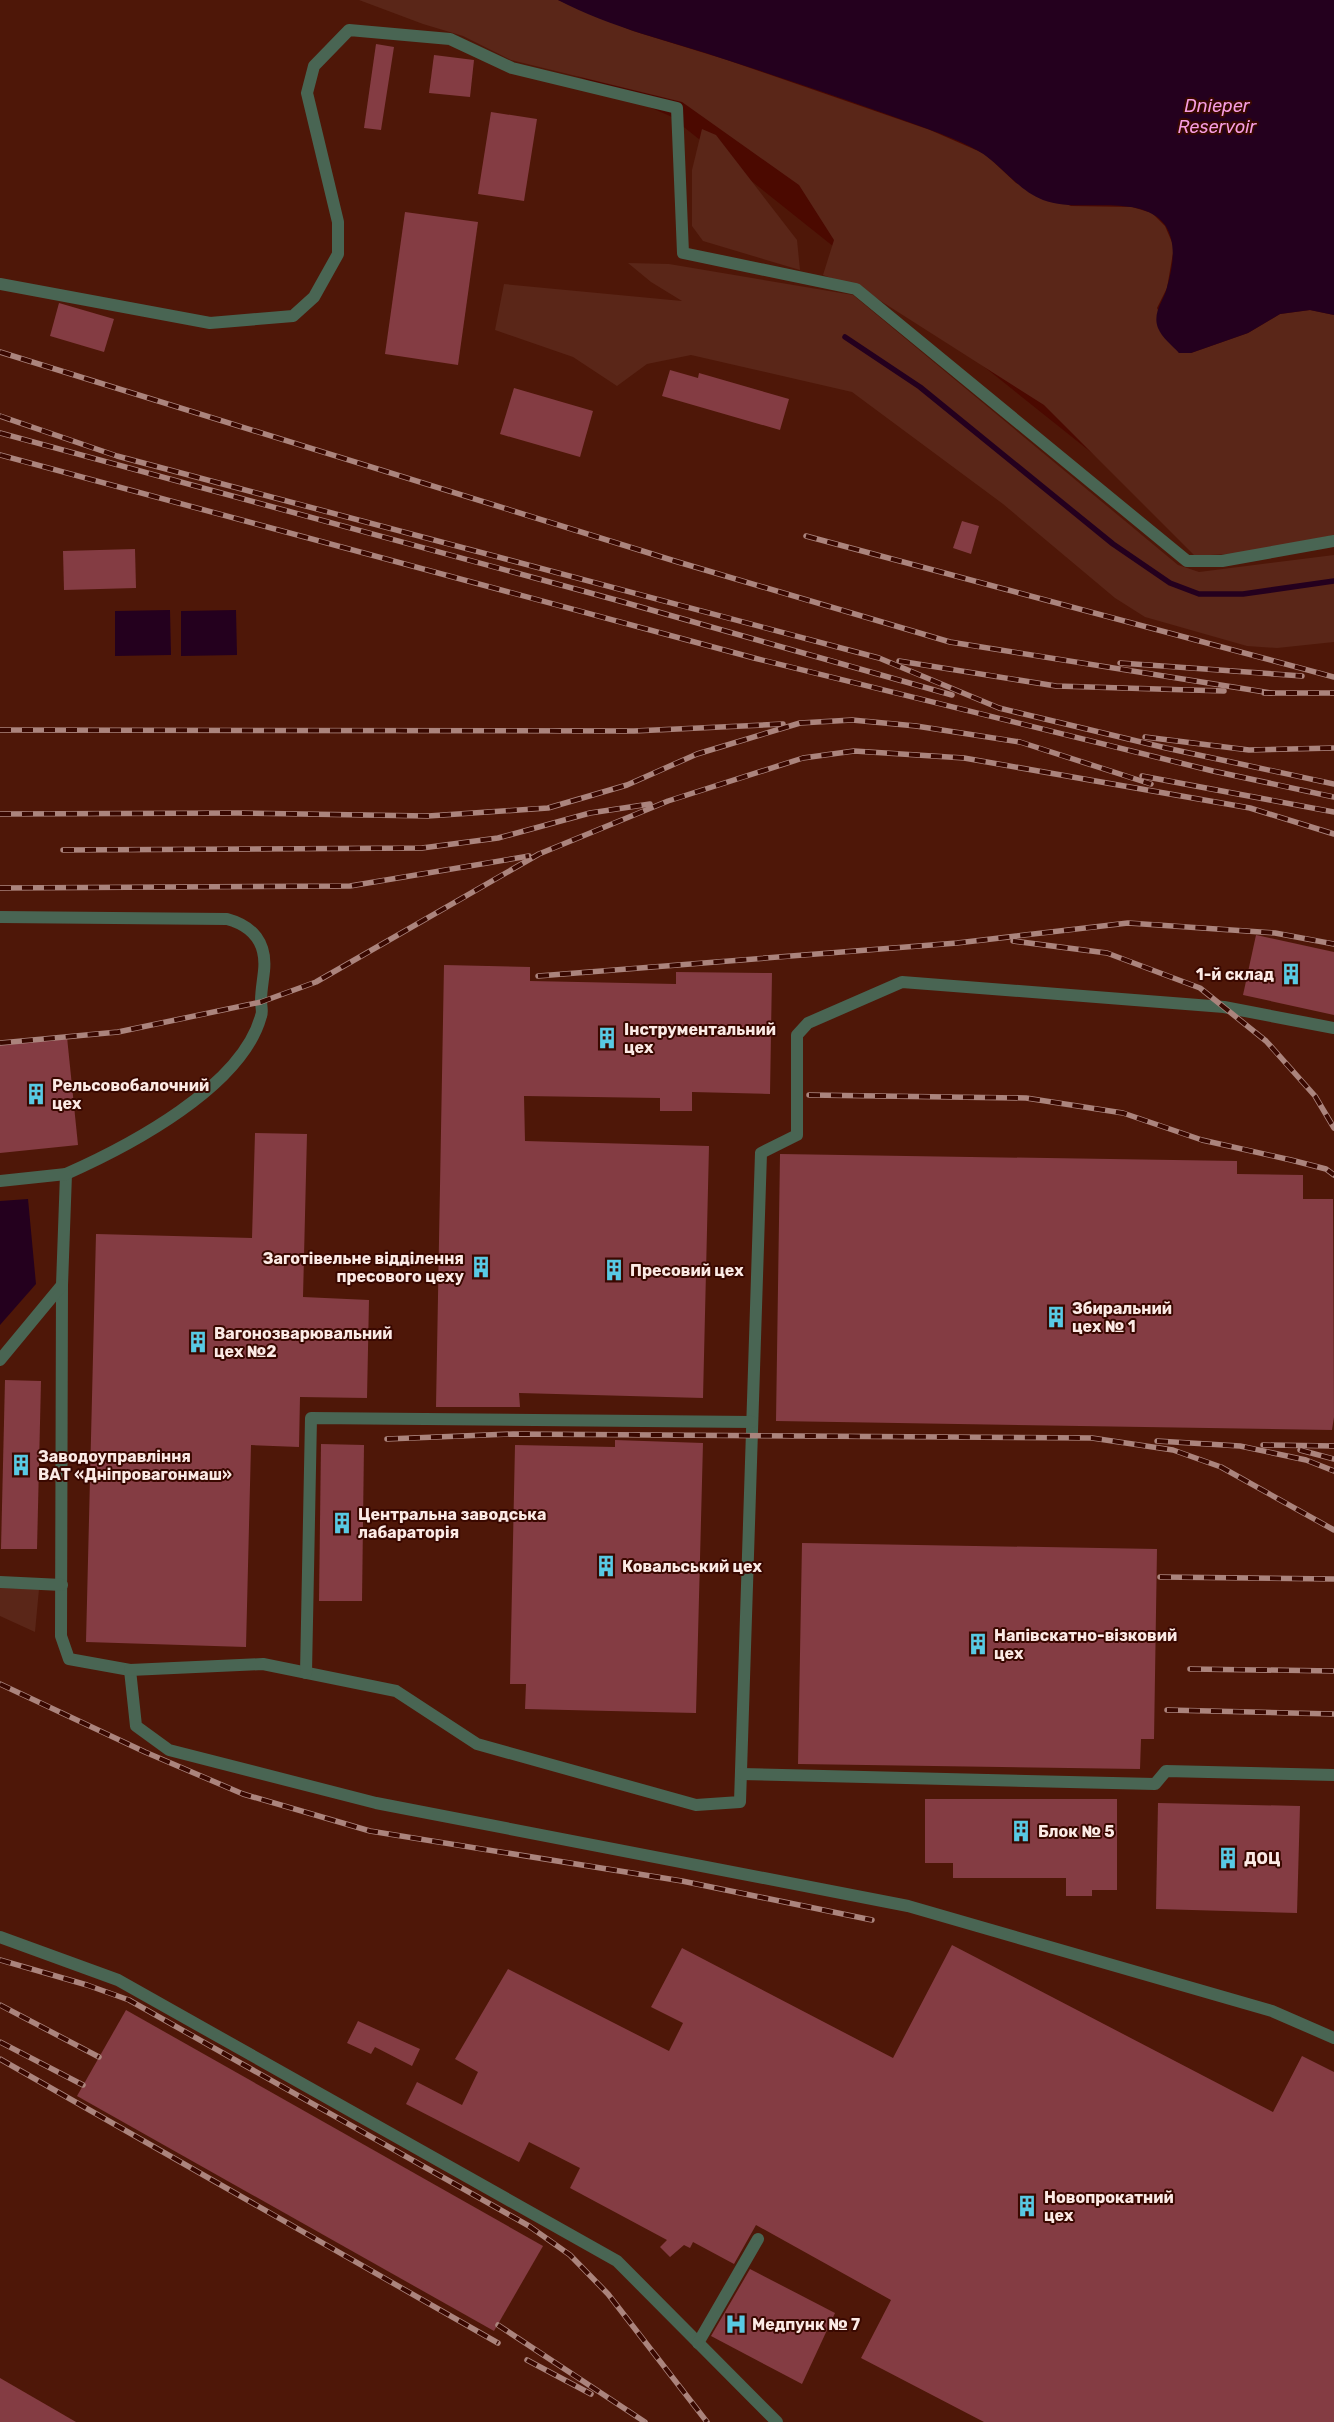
<svg xmlns="http://www.w3.org/2000/svg" width="1334" height="2422" viewBox="0 0 1334 2422" font-family="Rubik,sans-serif">
	<rect width="100%" height="100%" fill="#4b0900"/>
	<polygon fill="#4e1708" points="0,0 402,0 670,116 1191,532 1334,518 1334,2422 0,2422"/>
	<g fill="#5a2618">
		<polygon points="359,0 558,0 633,31 727,60 930,130 985,154 1016,183 1071,206 1132,207 1152,213 1165,226 1174,247 1167,288 1157,308 1179,353 1191,353 1248,333 1280,314 1310,310 1334,315 1334,535 1242,553 1195,556 1044,405 865,291 823,275 834,240 799,185 682,102 511,60 463,36 423,24"/>
		<polygon points="702,129 716,135 797,240 800,270 703,241 692,226 692,170"/>
		<polygon points="628,263 669,264 853,295 1178,565 1199,572 1334,555 1334,642 1277,648 1247,646 1145,617 1115,598 1003,504 852,392 691,355 647,364 617,386 573,357 495,330 504,284 682,301 651,282"/>
		<polygon points="0,1588 39,1589 35,1632 0,1616"/>
	</g>
	<g fill="#24001e">
		<path d="M558,0H1334V315L1310,310L1280,314L1248,333L1191,353H1179C1172,345 1162,338 1158,328C1152,312 1164,301 1167,287C1173,267 1177,243 1165,225C1140,192 1078,214 1043,200C1020,191 1005,170 986,156C973,146 944,135 928,129C862,105 795,82 727,60C671,41 611,28 558,0Z"/>
		<polygon points="170,610 171,655 115,656 115,611"/>
		<polygon points="236,610 237,655 181,656 181,611"/>
		<polygon points="28,1199 36,1284 0,1325 0,1201"/>
	</g>
	<g fill="none" stroke-linecap="round" stroke-linejoin="round">
		<polyline stroke="#24001e" stroke-width="5.5" points="845,337 920,387 1113,544 1170,583 1199,594 1243,594 1334,581"/>
	</g>
	<g fill="#843c43">
		<polygon points="376,44 394,47 381,130 364,128"/>
		<polygon points="434,55 474,60 470,97 429,93"/>
		<polygon points="491,112 537,119 524,201 478,194"/>
		<polygon points="405,212 478,222 458,365 385,354"/>
		<polygon points="59,303 114,319 104,352 50,336"/>
		<polygon points="670,370 698,378 699,373 789,399 780,430 662,396"/>
		<polygon points="514,388 593,411 580,457 500,434"/>
		<polygon points="962,521 979,526 971,554 953,548"/>
		<polygon points="135,549 136,588 64,590 63,551"/>
		<polygon points="1256,935 1334,952 1334,1015 1243,995"/>
		<polygon points="444,965 530,967 530,981 676,984 676,972 772,973 770,1094 692,1092 692,1111 660,1111 660,1098 524,1096 525,1141 709,1146 703,1398 519,1393 520,1407 436,1407"/>
		<polygon points="67,1037 78,1145 0,1153 0,1044"/>
		<polygon points="255,1133 307,1134 303,1297 369,1300 367,1398 300,1397 299,1447 251,1445 246,1647 86,1642 96,1234 252,1238"/>
		<polygon points="780,1154 1237,1161 1237,1174 1303,1175 1303,1199 1333,1199 1334,1417 1332,1430 776,1421"/>
		<polygon points="5,1380 41,1381 37,1549 1,1549"/>
		<polygon points="615,1440 703,1443 696,1713 525,1709 526,1684 510,1684 515,1445 615,1447"/>
		<polygon points="321,1444 364,1445 362,1601 319,1601"/>
		<polygon points="802,1543 1157,1549 1154,1739 1141,1739 1140,1769 798,1764"/>
		<polygon points="925,1799 1117,1799 1117,1890 1092,1890 1092,1896 1066,1896 1066,1878 953,1878 953,1863 925,1863"/>
		<polygon points="1158,1803 1300,1806 1297,1913 1156,1909"/>
		<polygon points="952,1945 1273,2112 1302,2056 1334,2072 1334,2422 984,2422 861,2358 891,2300 756,2225 734,2264 693,2242 690,2248 684,2245 670,2257 660,2247 667,2240 570,2188 580,2168 529,2142 519,2162 406,2104 417,2082 462,2105 478,2072 455,2059 508,1969 669,2051 683,2023 651,2007 682,1948 893,2058"/>
		<polygon points="126,2010 543,2246 494,2331 77,2096"/>
		<polygon points="358,2021 420,2049 412,2066 375,2047 371,2054 347,2043"/>
		<polygon points="750,2269 835,2313 802,2384 711,2336"/>
		<polygon points="0,2378 76,2422 0,2422"/>
	</g>
	<g fill="none" stroke-linecap="round" stroke-linejoin="round">
		<g stroke="#496553" stroke-width="12">
			<polyline points="0,284 210,323 293,316 314,297 338,254 338,222 307,93 314,66 349,30 450,39 512,68 677,108 683,253 856,289 1187,561 1222,561 1334,541"/>
			<path d="M0,917L227,919C253,926 267,943 264,971C263,981 261,991 261,1001C261,1006 263,1012 261,1016C242,1087 129,1146 66,1174L62,1285L61,1636L69,1659L130,1670L136,1726L169,1750L376,1803L908,1906L1272,2011L1334,2038"/>
			<polyline points="0,1181 66,1174"/>
			<polyline points="0,1360 62,1285"/>
			<polyline points="0,1582 62,1585"/>
			<polyline points="130,1670 263,1664 396,1691 477,1744 696,1805 740,1802 761,1153 797,1135 797,1035 808,1023 902,982 1224,1007 1334,1028"/>
			<polyline points="306,1673 311,1418 752,1422"/>
			<polyline points="741,1774 1155,1784 1166,1771 1334,1775"/>
			<polyline points="0,1937 118,1980 617,2261 777,2422"/>
			<polyline points="698,2343 758,2239"/>
		</g>
		<g stroke="#ab847d" stroke-width="5.5">
			<g id="rail">
				<polyline points="0,352 678,562 950,642 1271,693"/>
				<polyline points="0,416 117,456 879,658 999,708 1166,748 1334,784"/>
				<polyline points="0,433 616,600 952,695"/>
				<polyline points="0,455 754,658 1213,771 1334,797"/>
				<polyline points="806,536 1334,677"/>
				<polyline points="899,661 1056,686 1224,691"/>
				<polyline points="1120,663 1302,676"/>
				<polyline points="1264,693 1334,693"/>
				<polyline points="0,730 634,731 783,724"/>
				<polyline points="1145,737 1249,750 1334,748"/>
				<polyline points="1142,776 1334,812"/>
				<polyline points="0,814 238,813 428,816 548,808 627,785 697,754 800,723 852,720 916,726 1020,742 1151,784"/>
				<polyline points="63,850 422,848 498,838 590,813 650,804"/>
				<polyline points="0,888 350,886 529,856"/>
				<polyline points="1013,941 1107,953 1200,988 1266,1041 1315,1096 1334,1128"/>
				<polyline points="538,976 957,943 1128,923 1275,933 1334,944"/>
				<polyline points="0,1043 118,1032 261,1002 316,982 539,854 668,801 803,758 854,751 964,758 1250,808 1334,834"/>
				<polyline points="809,1095 1026,1098 1123,1113 1202,1140 1291,1160 1326,1169 1334,1175"/>
				<polyline points="387,1439 513,1434 1092,1438 1173,1450 1221,1467 1334,1530"/>
				<polyline points="1157,1441 1240,1446 1306,1460 1334,1471"/>
				<polyline points="1263,1445 1334,1446"/>
				<polyline points="1300,1450 1334,1459"/>
				<polyline points="1160,1577 1334,1579"/>
				<polyline points="1190,1669 1334,1671"/>
				<polyline points="0,1684 145,1752 243,1794 370,1831 682,1881 872,1920"/>
				<polyline points="1167,1710 1334,1714"/>
				<polyline points="0,1960 87,1985 129,2000 529,2226 570,2255 608,2294 707,2422"/>
				<polyline points="0,2005 99,2057"/>
				<polyline points="0,2042 83,2085"/>
				<polyline points="0,2059 498,2343"/>
				<polyline points="498,2325 645,2422"/>
				<polyline points="527,2360 591,2394"/>
			</g>
		</g>
		<use href="#rail" stroke="#390800" stroke-width="4" stroke-dasharray="11" stroke-linecap="butt"/>
	</g>
	<defs>
		<g id="building-bare" transform="scale(1.725)"><path d="M-4-6H4V6H1V3H-1V6H-4ZM-2.5-4.3h1.7v1.8h-1.7ZM.8-4.3h1.7v1.8H.8ZM-2.5-1h1.7V.8h-1.7ZM.8-1h1.7V.8H.8Z" fill="#58c9e3" stroke="#390800" stroke-width="2.5" paint-order="stroke"/></g>
		<g id="hospital-bare" transform="scale(1.725)"><path d="M-5-5h3v3.5h4V-5h3V5h-3V1.5h-4V5h-3Z" fill="#58c9e3" stroke="#390800" stroke-width="2.5" paint-order="stroke"/></g>
	</defs>
	<g fill-rule="evenodd">
		<use href="#building-bare" x="1291" y="974"/>
		<use href="#building-bare" x="607" y="1038"/>
		<use href="#building-bare" x="36" y="1094"/>
		<use href="#building-bare" x="481" y="1267"/>
		<use href="#building-bare" x="614" y="1270"/>
		<use href="#building-bare" x="1056" y="1317"/>
		<use href="#building-bare" x="198" y="1342"/>
		<use href="#building-bare" x="21" y="1465"/>
		<use href="#building-bare" x="342" y="1523"/>
		<use href="#building-bare" x="606" y="1566"/>
		<use href="#building-bare" x="978" y="1644"/>
		<use href="#building-bare" x="1021" y="1831"/>
		<use href="#building-bare" x="1228" y="1858"/>
		<use href="#building-bare" x="1027" y="2206"/>
		<use href="#hospital-bare" x="736" y="2324"/>
	</g>
	<g text-anchor="middle" stroke-width="4" stroke-linejoin="round" paint-order="stroke">
		<g font-size="16" font-weight="bold" fill="#fbeae5" stroke="#390800" text-anchor="start">
			<text x="1274" y="980" text-anchor="end">1-й склад</text>
			<text x="624" y="1035">Інструментальний<tspan x="624" dy="18">цех</tspan></text>
			<text x="52" y="1091">Рельсовобалочний<tspan x="52" dy="18">цех</tspan></text>
			<text x="464" y="1264" text-anchor="end">Заготівельне відділення<tspan x="464" dy="18">пресового цеху</tspan></text>
			<text x="630" y="1276">Пресовий цех</text>
			<text x="1072" y="1314">Збиральний<tspan x="1072" dy="18">цех № 1</tspan></text>
			<text x="214" y="1339">Вагонозварювальний<tspan x="214" dy="18">цех №2</tspan></text>
			<text x="38" y="1462">Заводоуправління<tspan x="38" dy="18">ВАТ «Дніпровагонмаш»</tspan></text>
			<text x="358" y="1520">Центральна заводська<tspan x="358" dy="18">лабараторія</tspan></text>
			<text x="622" y="1572">Ковальський цех</text>
			<text x="994" y="1641">Напівскатно-візковий<tspan x="994" dy="18">цех</tspan></text>
			<text x="1038" y="1837">Блок № 5</text>
			<text x="1244" y="1864">ДОЦ</text>
			<text x="1044" y="2203">Новопрокатний<tspan x="1044" dy="18">цех</tspan></text>
			<text x="752" y="2330">Медпунк № 7</text>
		</g>
		<g font-size="18" font-style="italic" fill="#f69de1" stroke="#390800">
			<text x="1217" y="112">Dnieper<tspan x="1217" dy="21">Reservoir</tspan></text>
		</g>
	</g>
</svg>
